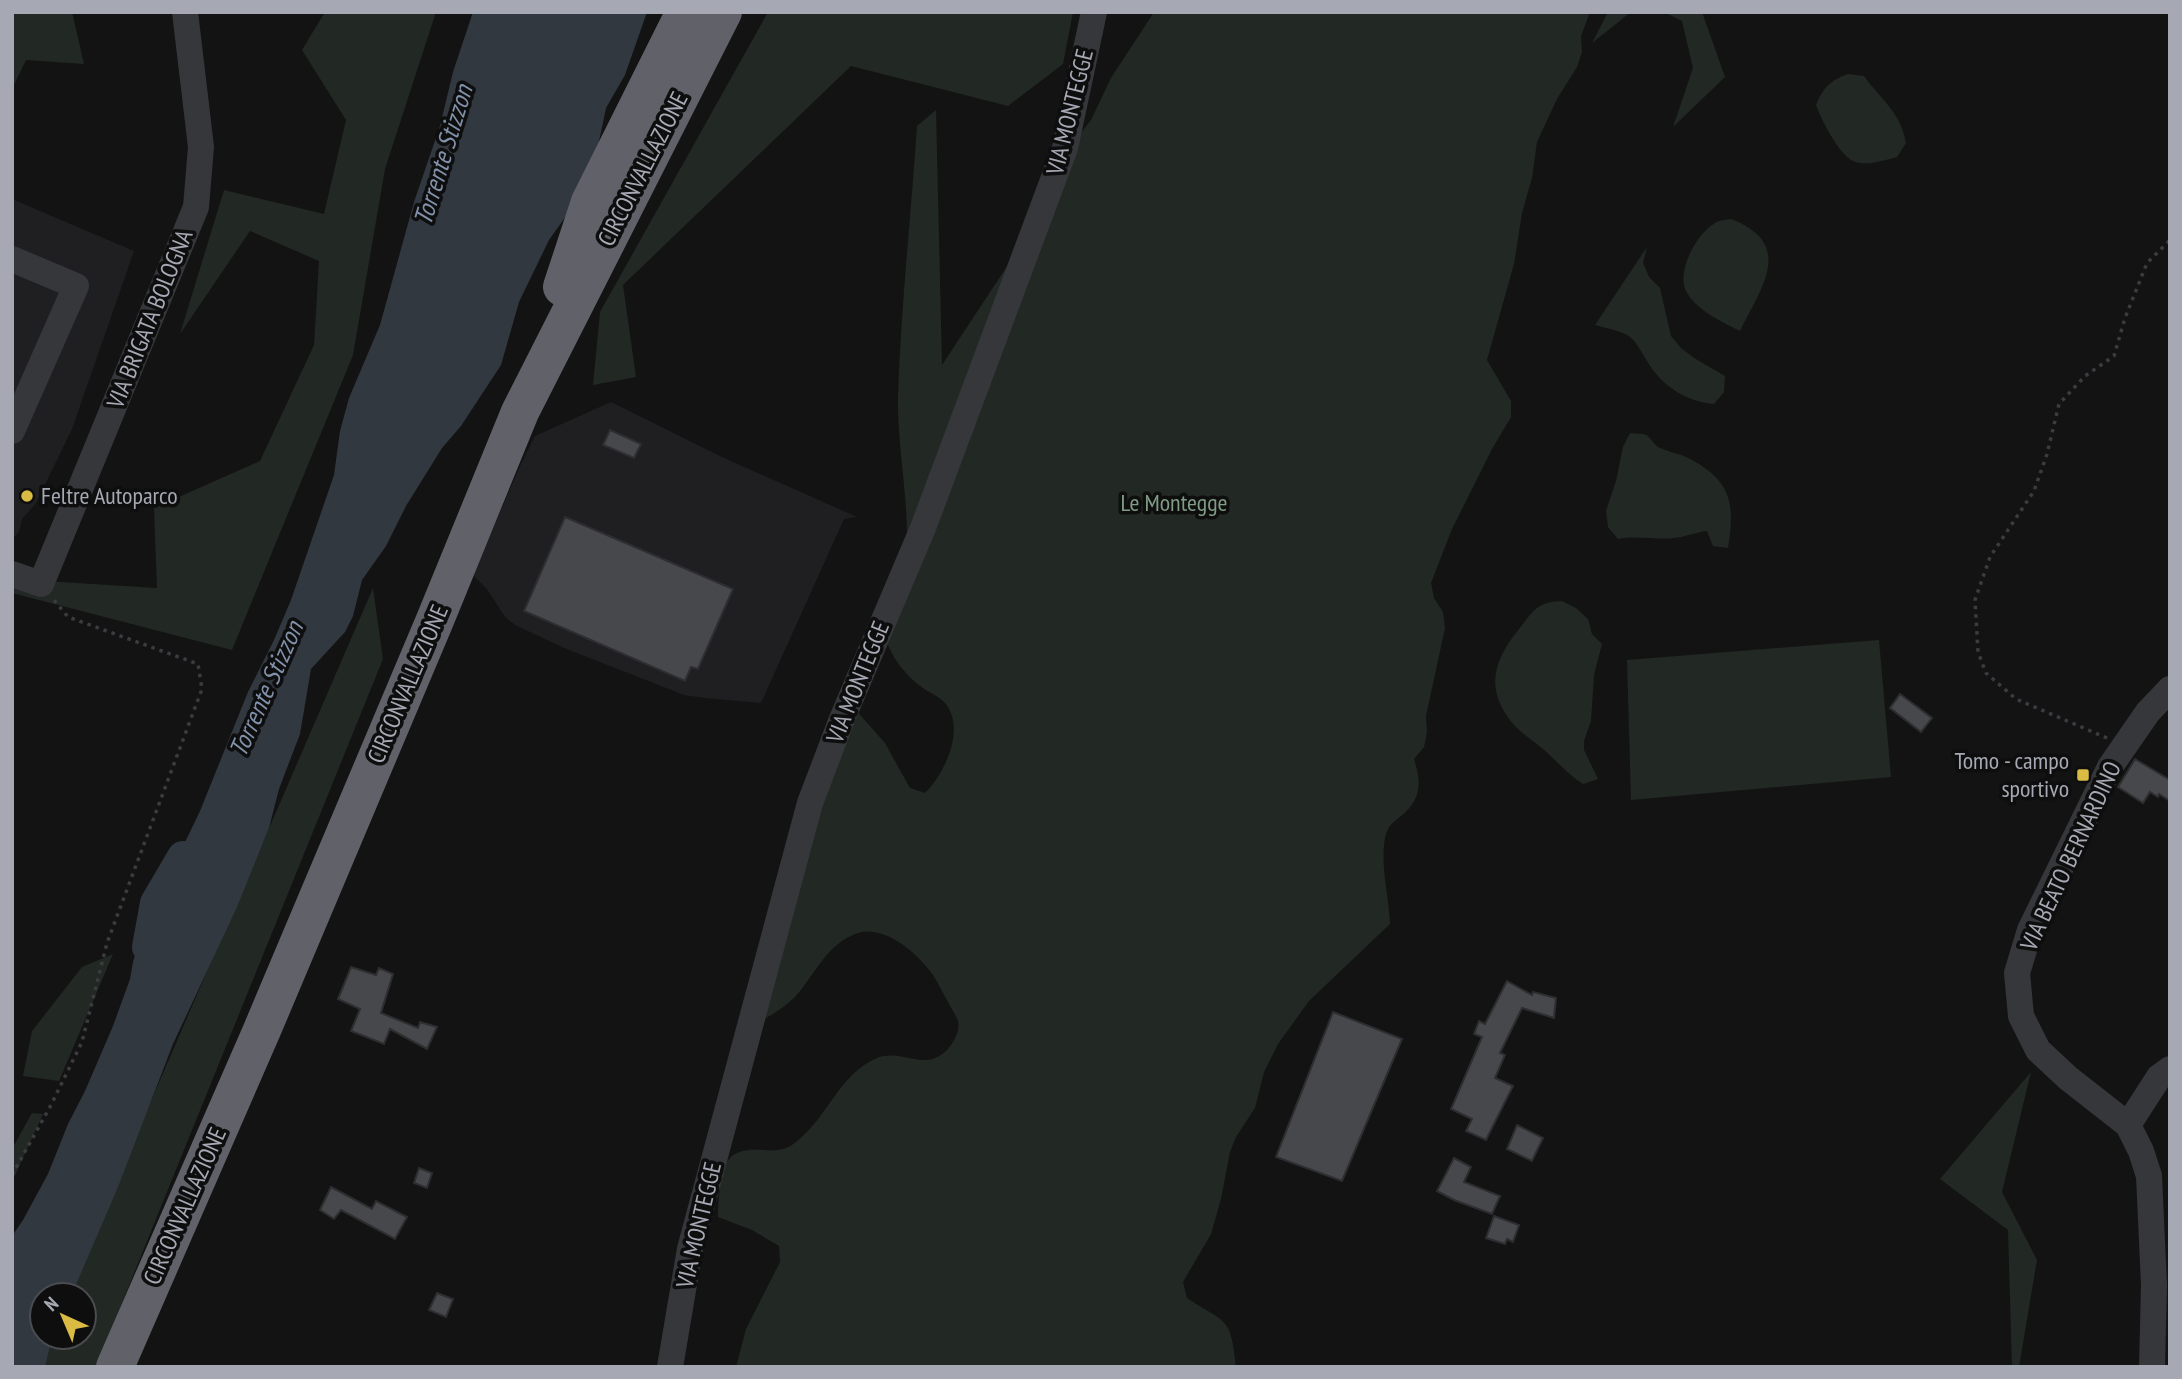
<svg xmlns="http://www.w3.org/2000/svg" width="2182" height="1379" viewBox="0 0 2182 1379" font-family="'PT Sans Narrow',sans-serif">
	<rect width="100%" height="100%" fill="#131314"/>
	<g fill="#1f1f21">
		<polygon points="12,199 134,251 72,429 36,503 22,519 19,532 12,539"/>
		<polygon points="611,402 722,457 857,517 844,519 761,703 705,698 684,695 564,648 515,625 505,617 487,589 473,575 520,466 535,436"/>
	</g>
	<g fill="#222823">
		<polygon points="12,12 72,12 84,64 26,60 12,89"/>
		<polygon points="325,12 436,12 385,169 353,355 232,650 12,593 12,579 157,588 154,508 260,461 314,345 319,261 250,231 180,334 224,190 324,214 346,120 302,50"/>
		<polygon points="768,12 1073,12 1063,64 1008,106 851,66 623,285 636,377 593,385 600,312"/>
		<path d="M1154,12H1590L1581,36L1582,52L1577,67L1557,99L1537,142L1532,178L1522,213L1514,264L1487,360L1511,401V417L1492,449L1452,529L1431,583L1434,598L1443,612L1445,628L1426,716L1427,732L1424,747L1414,759C1422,784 1421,800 1400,817C1391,824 1388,826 1385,838C1380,865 1389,897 1390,924L1309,1001L1278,1044L1264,1072L1255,1108L1236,1137L1230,1152L1221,1199L1211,1234L1183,1282L1187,1298C1226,1324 1231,1315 1236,1367H736L746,1329L780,1262L779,1246L752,1230L718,1217C718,1206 720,1174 725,1165C738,1141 766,1154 783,1149C788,1148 794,1144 797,1141C828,1117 839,1074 877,1058C903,1048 924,1073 947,1050C954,1042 960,1032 958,1021C956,1015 951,1008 948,1002C942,992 937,979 929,970C915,951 883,925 858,933C826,944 815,975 795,997C783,1009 766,1018 751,1027L847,700L885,743L910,788L925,793C944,774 964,733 948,707C942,697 931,694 923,688C899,671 884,646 881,618C879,601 906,563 907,543C908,494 897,445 898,395C901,306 911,216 917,126L936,110L942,365L1052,198L1081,133L1091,120L1111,78Z"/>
		<polygon points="1608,12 1631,12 1592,43"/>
		<polygon points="1664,12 1702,12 1725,77 1673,127 1693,68 1682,21"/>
		<path d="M1848,74L1864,76C1882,101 1900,111 1906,143L1897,157C1885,160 1865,167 1853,161C1838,153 1822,121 1816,105C1824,87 1829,81 1848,74Z"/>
		<path d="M1731,219C1796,244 1761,288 1740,331C1722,322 1698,311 1687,293C1675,273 1696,234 1715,223C1719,220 1726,220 1731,219Z"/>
		<path d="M1647,247L1643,263L1649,277L1660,288L1671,336L1681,348L1694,358L1725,376L1724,392L1714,404C1686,402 1661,385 1647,361C1641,352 1637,341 1627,335C1618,330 1605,328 1595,325Z"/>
		<path d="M1630,433C1635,434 1643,433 1646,435C1651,438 1654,444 1658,447C1666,451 1676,453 1684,456C1730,478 1736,501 1728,548L1713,546L1707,531C1696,532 1685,537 1674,538C1657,540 1634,535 1618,539L1608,527L1606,511L1616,481L1623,447Z"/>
		<polygon points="373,588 383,659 96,1367 36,1367 49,1337 84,1337 84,1295 67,1295"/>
		<path d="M1562,601L1576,608L1588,619L1592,634L1602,644L1594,675L1591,721L1584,741V750L1598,779L1583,784C1567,774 1557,761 1543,749C1534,741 1522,734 1514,725C1484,690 1493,661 1519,629C1534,610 1537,602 1562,601Z"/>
		<polygon points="1879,640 1891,777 1631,800 1627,660"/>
		<polygon points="113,954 59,1081 23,1076 32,1031 82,967"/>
		<polygon points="2031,1072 2002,1192 2037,1260 2019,1367 2012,1367 2008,1230 1940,1179"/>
		<polygon points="32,1113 43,1114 12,1182 12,1149"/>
	</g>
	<polygon fill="#32383f" points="473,12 647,12 625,75 606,108 598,146 566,216 549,240 519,302 501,365 461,426 442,448 406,506 386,546 362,580 353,616 345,632 311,669 300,734 279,789 269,828 237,907 173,1044 118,1187 78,1280 71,1295 42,1295 42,1337 52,1337 45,1367 12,1367 12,1236 23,1220 48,1174 68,1124 85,1091 113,1026 130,979 133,962 141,934 200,811 248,692 274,640 291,600 334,475 340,431 349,398 380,325 414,202 440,126 453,72"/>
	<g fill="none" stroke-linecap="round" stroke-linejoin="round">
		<polyline stroke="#32383f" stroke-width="32" points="148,947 156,903 183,857"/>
	</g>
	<g fill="#47484c" stroke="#2e2d30" stroke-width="2">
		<polygon points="610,430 641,444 634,458 603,445"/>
		<polygon points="565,517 733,589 698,669 691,667 685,681 524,611"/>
		<polygon points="1900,694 1932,718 1921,732 1890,708"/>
		<polygon points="2135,759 2170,780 2170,801 2159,794 2158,797 2150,792 2143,803 2118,787"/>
		<polygon points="351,967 376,975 379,968 393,974 381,1013 418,1028 420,1022 437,1027 427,1049 390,1029 384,1044 351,1031 360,1009 338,999"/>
		<polygon points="1507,981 1532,995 1533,992 1556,998 1554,1018 1522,1008 1500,1053 1505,1055 1495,1078 1513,1086 1486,1140 1466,1131 1472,1119 1451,1109 1482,1037 1474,1034 1479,1021 1485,1024"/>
		<polygon points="1333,1012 1402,1039 1342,1181 1276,1157"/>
		<polygon points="1517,1125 1543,1138 1532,1161 1507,1149"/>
		<polygon points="1454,1158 1471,1167 1464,1182 1500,1196 1492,1214 1454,1200 1437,1191"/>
		<polygon points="419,1168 432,1173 427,1188 414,1183"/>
		<polygon points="331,1187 372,1209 376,1201 407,1217 395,1239 341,1210 334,1219 320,1210"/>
		<polygon points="1494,1216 1519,1225 1513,1242 1507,1239 1505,1244 1486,1238"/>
		<polygon points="437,1293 453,1299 446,1317 429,1310"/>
	</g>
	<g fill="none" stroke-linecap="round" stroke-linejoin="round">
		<g stroke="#3b3b40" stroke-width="3.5" stroke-dasharray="3.5 5" stroke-linecap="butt">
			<polyline points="2107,738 2016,699 1986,673 1978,652 1975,600 1990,557 2034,491 2047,454 2059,404 2085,376 2114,356 2125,318 2147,263 2170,240"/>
			<polyline points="12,1175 51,1105 82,1042 107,943 202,689 198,664 68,617 53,599"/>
		</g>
		<g stroke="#36373b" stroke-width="26">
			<polyline points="12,259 76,286 12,431"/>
			<polyline points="12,574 41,584 196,207 201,147 185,12"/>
			<polyline points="2128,1125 2159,1077 2170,1069"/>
			<polyline points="670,1367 690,1249 810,803 842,719 923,528 1065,148 1094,12"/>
			<polyline points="2152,1367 2154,1285 2149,1176 2141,1151 2128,1125 2068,1078 2038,1050 2021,1016 2017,973 2030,930 2110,767 2148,712 2170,689"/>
		</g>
		<g stroke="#616269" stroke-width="38">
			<polyline points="562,287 590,202 685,12"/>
			<polyline points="115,1367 262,1030 435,620 520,412 723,12"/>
		</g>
	</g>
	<g fill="#dabc45" stroke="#0e0e0f" stroke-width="2.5">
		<circle cx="27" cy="496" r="7"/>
		<rect x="2076" y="768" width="14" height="14" rx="3.5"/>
	</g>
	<g text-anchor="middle" stroke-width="7" stroke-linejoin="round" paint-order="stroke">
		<g font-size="24" fill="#a6a8b3" stroke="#0e0e0f">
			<text transform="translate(1070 112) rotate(-76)" y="8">VIA MONTEGGE</text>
			<text transform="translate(643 169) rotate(-63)" y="8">CIRCONVALLAZIONE</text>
			<text transform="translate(150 319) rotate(-68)" y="8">VIA BRIGATA BOLOGNA</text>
			<text transform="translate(858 682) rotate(-68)" y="8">VIA MONTEGGE</text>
			<text transform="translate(408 684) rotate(-67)" y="8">CIRCONVALLAZIONE</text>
			<text transform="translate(2071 856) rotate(-65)" y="8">VIA BEATO BERNARDINO</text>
			<text transform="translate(185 1206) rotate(-66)" y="8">CIRCONVALLAZIONE</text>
			<text transform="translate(699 1225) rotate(-77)" y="8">VIA MONTEGGE</text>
		</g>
		<g font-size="24" fill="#a6a8b3" stroke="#0e0e0f" text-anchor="start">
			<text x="41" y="504">Feltre Autoparco</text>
			<text x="2069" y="769" text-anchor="end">Tomo - campo<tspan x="2069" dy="28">sportivo</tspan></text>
		</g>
		<g font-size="24" fill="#809c85" stroke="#0e0e0f">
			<text x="1174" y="511">Le Montegge</text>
		</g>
		<g font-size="26" font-style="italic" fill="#8191aa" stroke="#0e0e0f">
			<text transform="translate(443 155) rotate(-73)" y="9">Torrente Stizzon</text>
			<text transform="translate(266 689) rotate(-66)" y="9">Torrente Stizzon</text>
		</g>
	</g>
	<rect width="2182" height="1379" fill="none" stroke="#a6a8b3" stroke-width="28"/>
	<g transform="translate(63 1316) rotate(316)"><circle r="33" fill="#0e0e0f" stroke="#4b4c51" stroke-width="2"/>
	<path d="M0-5L12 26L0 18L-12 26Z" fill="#dabc45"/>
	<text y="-10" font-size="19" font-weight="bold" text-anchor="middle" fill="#a6a8b3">N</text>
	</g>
</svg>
